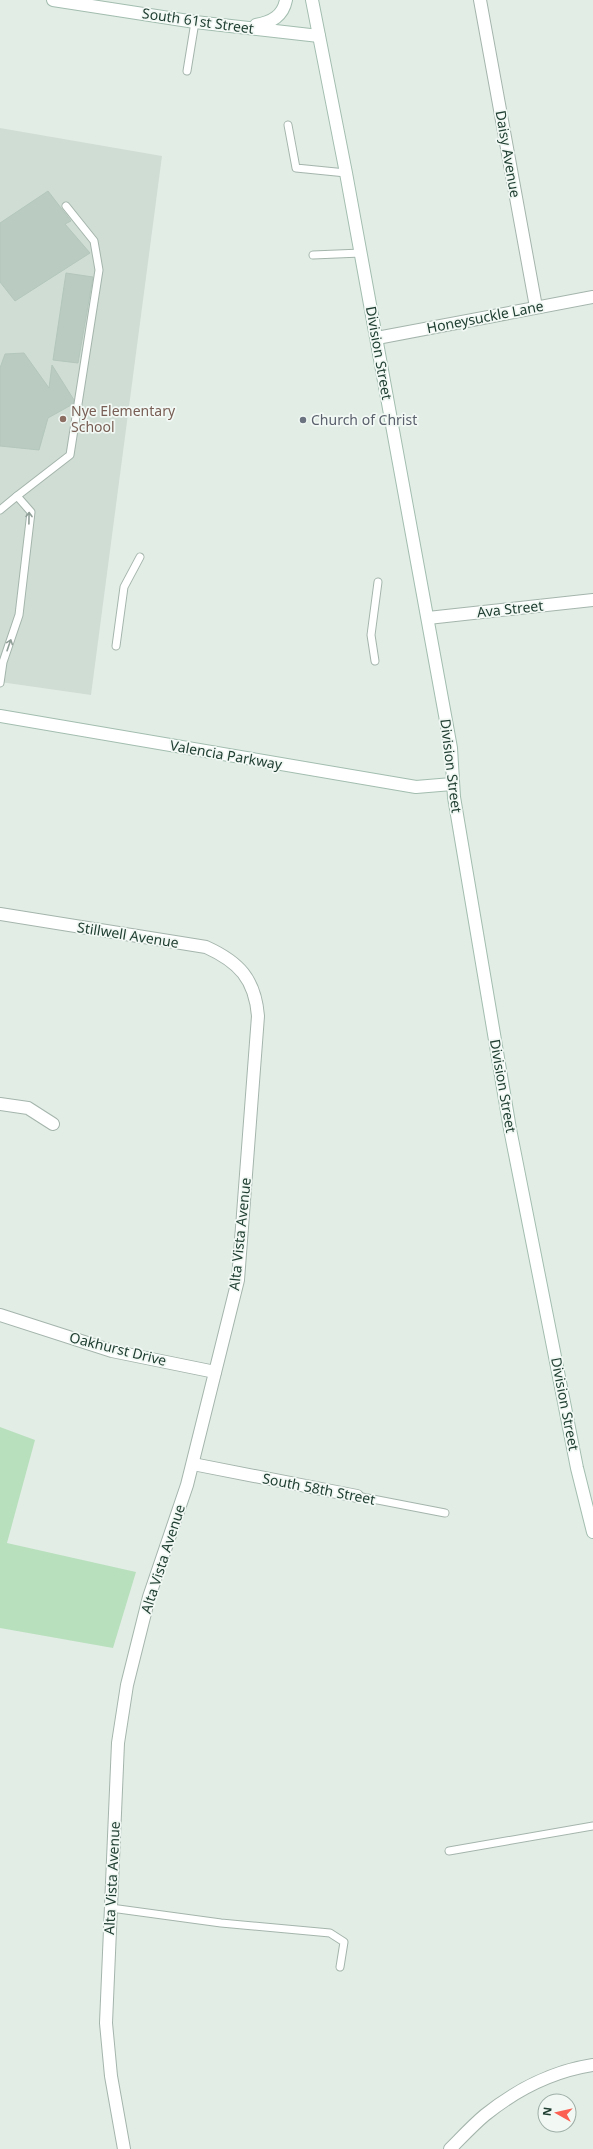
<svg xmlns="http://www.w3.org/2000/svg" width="593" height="2149" viewBox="0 0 593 2149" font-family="'Noto Sans',sans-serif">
	<rect width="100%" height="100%" fill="#e2ede6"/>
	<polygon fill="#d0ddd5" points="0,128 162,156 91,695 0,682"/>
	<polygon fill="#b9e0bd" points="0,1427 35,1440 7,1543 136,1572 113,1648 0,1628"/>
	<g fill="#bacbc1" stroke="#b4c7bc">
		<polygon points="48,191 71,221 65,224 90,253 15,301 0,282 0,223"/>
		<polygon points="66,273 93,277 78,363 53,360"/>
		<polygon points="24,353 49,388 52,365 74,400 73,404 48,418 39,450 0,446 0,368 5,354"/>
	</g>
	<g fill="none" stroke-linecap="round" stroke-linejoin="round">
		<g stroke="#a4b5ac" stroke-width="9">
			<g id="lane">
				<polyline points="187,71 195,22"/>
				<polyline points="288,125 296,168 346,173"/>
				<polyline points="313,255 361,253"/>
				<polyline points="17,496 70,455 99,270 94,241 66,206"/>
				<polyline points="0,510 17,496 31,512 19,615 3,662 0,683"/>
				<polyline points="116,646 124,587 140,557"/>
				<polyline points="375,661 371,635 378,582"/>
				<polyline points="357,1496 445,1513"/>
				<polyline points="449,1851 593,1826"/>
				<polyline points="111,1908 221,1923 330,1933 344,1942 340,1967"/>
			</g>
		</g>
		<g stroke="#a4b5ac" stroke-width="14">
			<g id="street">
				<polyline points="480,0 536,307"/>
				<polyline points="377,338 593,297"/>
				<polyline points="428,618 593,600"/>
				<path d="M0,914L206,947C239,962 255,979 258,1016L238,1280L187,1485L149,1597L127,1685L118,1743L106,2023L111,2076L124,2149"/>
				<polyline points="0,1104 28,1108 53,1124"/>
				<polyline points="0,1315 112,1351 215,1372"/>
				<polyline points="193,1464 357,1496"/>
				<path d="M450,2149C461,2138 473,2125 485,2115C516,2090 554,2071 593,2065"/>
			</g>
		</g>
		<g stroke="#a2bdaf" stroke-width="14">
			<g id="secondary">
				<polyline points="53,0 195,22 319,36"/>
				<polyline points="312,0 346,173 451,748 454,797 510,1129 577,1468 593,1532"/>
				<path d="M256,25C272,22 283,16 286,0"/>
				<polyline points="0,716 416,787 452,784"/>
			</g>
		</g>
		<use href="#lane" stroke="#fff" stroke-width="7"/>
		<use href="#street" stroke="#fff" stroke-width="12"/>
		<use href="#secondary" stroke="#fff" stroke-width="12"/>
	</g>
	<defs><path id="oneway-shaft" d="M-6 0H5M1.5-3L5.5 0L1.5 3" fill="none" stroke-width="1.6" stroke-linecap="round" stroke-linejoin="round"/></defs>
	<g stroke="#909f98">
		<use href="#oneway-shaft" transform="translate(29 518) rotate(-89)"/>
		<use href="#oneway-shaft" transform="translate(9 645) rotate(-71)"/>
	</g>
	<circle fill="#8d6e63" stroke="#f2f9f5" stroke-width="1.5" cx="63" cy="419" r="4"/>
	<circle fill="#6b7280" stroke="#f2f9f5" stroke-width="1.5" cx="303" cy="420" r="4"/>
	<g text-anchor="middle" stroke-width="3.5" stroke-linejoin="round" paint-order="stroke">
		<g font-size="14" fill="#203f32" stroke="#f2f9f5">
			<text transform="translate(198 21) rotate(8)" y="5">South 61st Street</text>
			<text transform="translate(508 154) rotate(80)" y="5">Daisy Avenue</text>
			<text transform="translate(485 317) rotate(-11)" y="5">Honeysuckle Lane</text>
			<text transform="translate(379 353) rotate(80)" y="5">Division Street</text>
			<text transform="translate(510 609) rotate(-6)" y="5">Ava Street</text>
			<text transform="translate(226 755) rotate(10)" y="5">Valencia Parkway</text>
			<text transform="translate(451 766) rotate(83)" y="5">Division Street</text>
			<text transform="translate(128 935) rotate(9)" y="5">Stillwell Avenue</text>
			<text transform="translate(503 1086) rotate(80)" y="5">Division Street</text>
			<text transform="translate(240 1234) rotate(-84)" y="5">Alta Vista Avenue</text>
			<text transform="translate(118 1349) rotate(14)" y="5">Oakhurst Drive</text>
			<text transform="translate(565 1404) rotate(79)" y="5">Division Street</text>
			<text transform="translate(319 1489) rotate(11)" y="5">South 58th Street</text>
			<text transform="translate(163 1559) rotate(-72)" y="5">Alta Vista Avenue</text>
			<text transform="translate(112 1878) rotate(-87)" y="5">Alta Vista Avenue</text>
		</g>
		<g font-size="14" fill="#785e54" stroke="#f2f9f5" text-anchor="start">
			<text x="71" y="416">Nye Elementary<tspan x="71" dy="16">School</tspan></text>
		</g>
		<g font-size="14" fill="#5b616d" stroke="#f2f9f5" text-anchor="start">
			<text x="311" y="425">Church of Christ</text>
		</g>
	</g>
	<g transform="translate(557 2113) rotate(278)"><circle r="19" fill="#f2f9f5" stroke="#9eafa7"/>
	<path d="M0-3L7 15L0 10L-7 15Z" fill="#fb6052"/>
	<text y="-6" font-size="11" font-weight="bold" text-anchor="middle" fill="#203f32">N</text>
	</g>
</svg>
